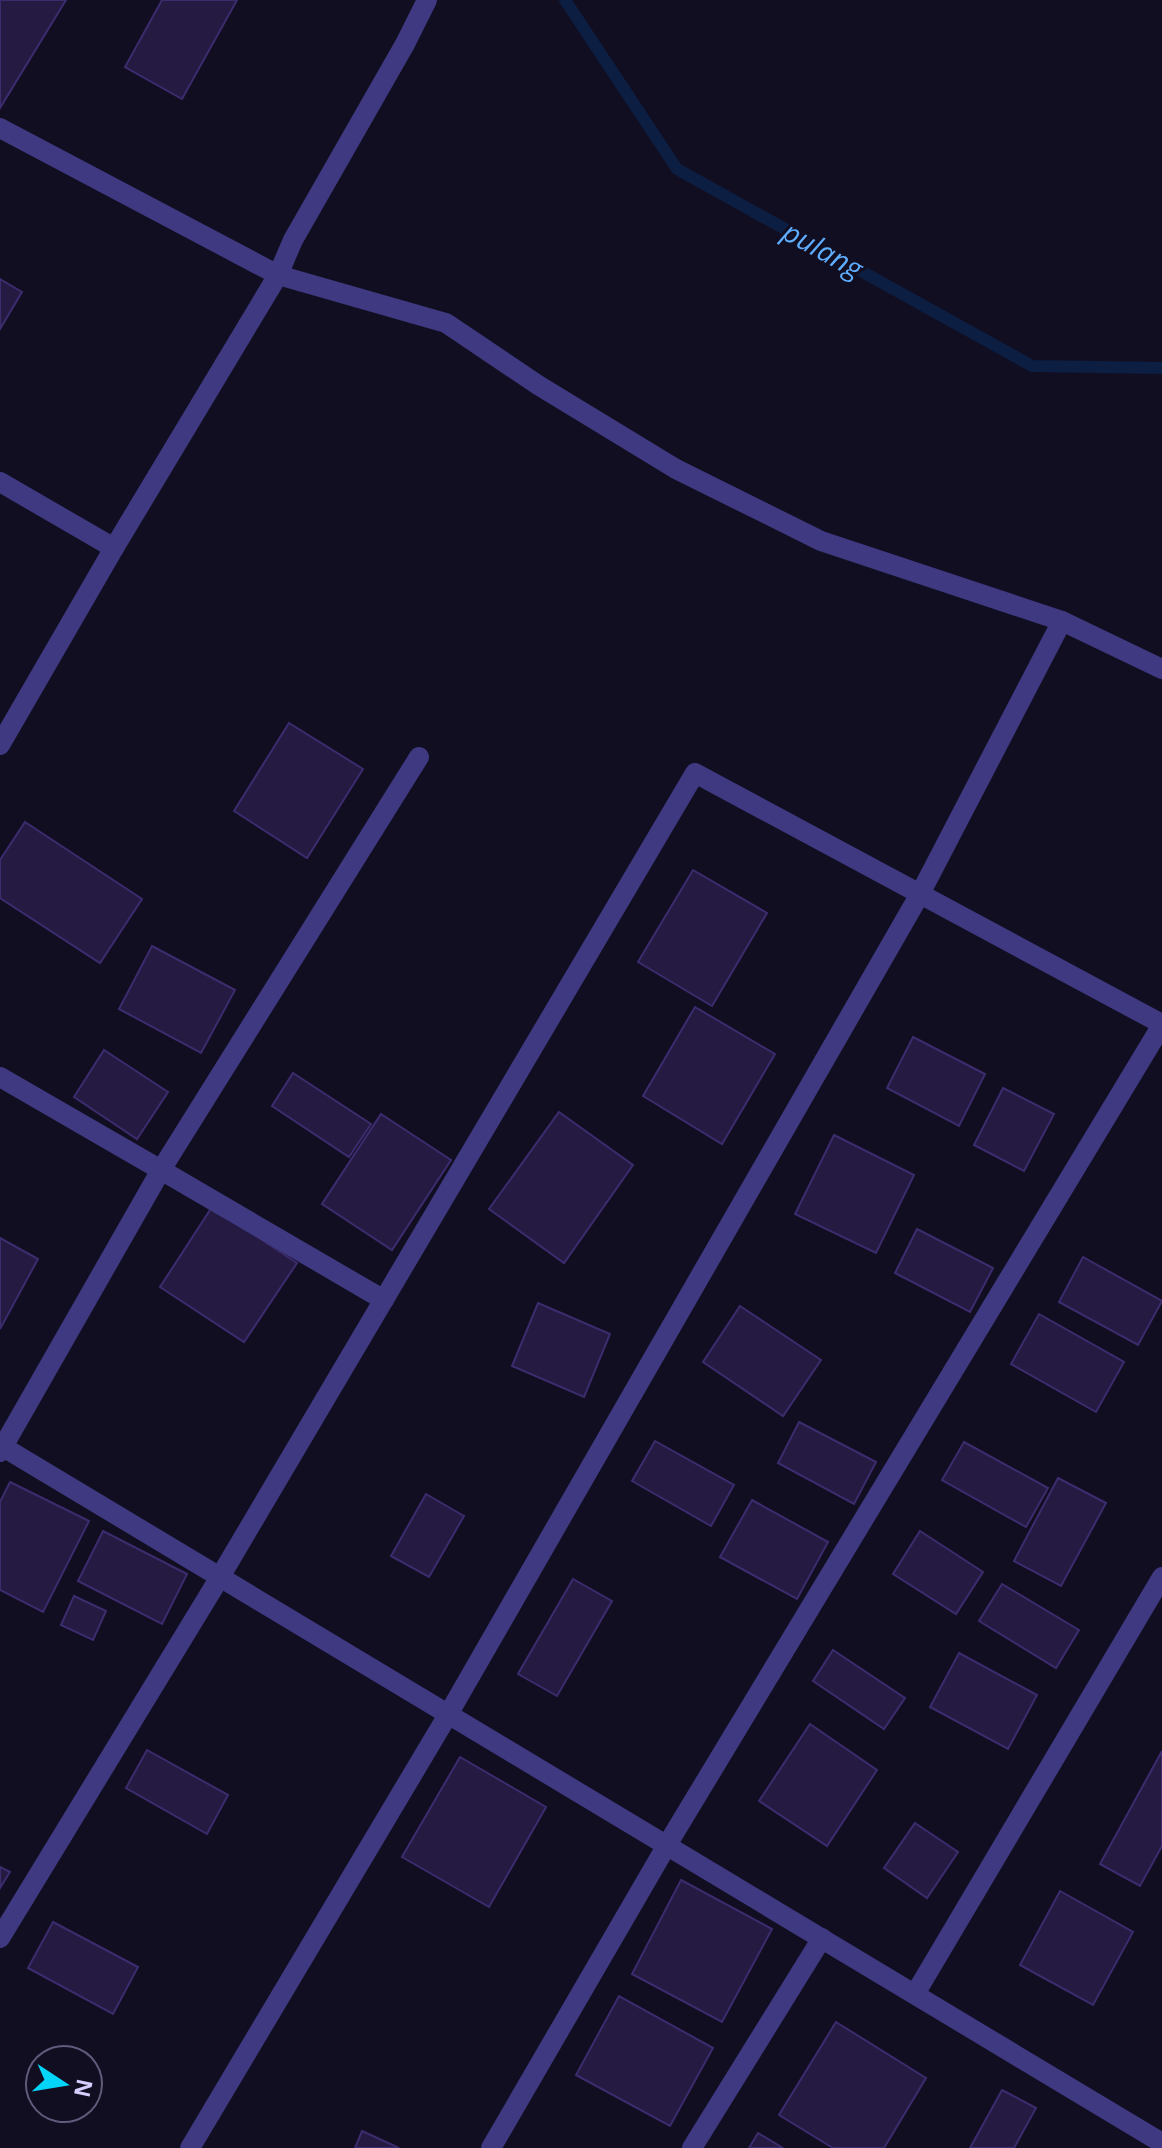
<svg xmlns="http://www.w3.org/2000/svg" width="1162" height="2148" viewBox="0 0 1162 2148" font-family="'Open Sans',sans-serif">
	<rect width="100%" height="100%" fill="#120e22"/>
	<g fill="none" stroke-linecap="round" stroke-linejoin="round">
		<polyline stroke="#0c1e42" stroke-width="12" points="565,0 677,169 1032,366 1162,368"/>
	</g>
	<g fill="#241a42" stroke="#3c2c6e" stroke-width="2">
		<polygon points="0,0 66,0 0,108"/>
		<polygon points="162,0 237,0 182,99 125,67"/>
		<polygon points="0,279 22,292 0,329"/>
		<polygon points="289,723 363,769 307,858 234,811"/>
		<polygon points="25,822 142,899 100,963 0,898 0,860"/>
		<polygon points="693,870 767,913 712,1006 638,962"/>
		<polygon points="152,946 235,990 201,1053 119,1009"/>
		<polygon points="695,1007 775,1054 722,1144 643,1096"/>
		<polygon points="913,1037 985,1074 959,1126 887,1088"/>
		<polygon points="104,1050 168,1092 137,1139 74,1097"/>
		<polygon points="293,1073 371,1124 349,1157 272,1106"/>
		<polygon points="1003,1088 1054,1114 1024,1171 974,1145"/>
		<polygon points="559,1112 633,1165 564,1263 489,1209"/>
		<polygon points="381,1114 451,1160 392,1250 322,1204"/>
		<polygon points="834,1135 914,1175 876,1253 795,1214"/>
		<polygon points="212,1207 297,1263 244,1342 160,1287"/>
		<polygon points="917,1229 993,1268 970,1312 895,1273"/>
		<polygon points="0,1238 38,1259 0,1329"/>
		<polygon points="1083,1257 1162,1301 1138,1345 1059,1302"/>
		<polygon points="538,1303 610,1334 584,1397 512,1366"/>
		<polygon points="740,1306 821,1360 783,1416 703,1362"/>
		<polygon points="1039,1314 1124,1362 1096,1412 1011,1364"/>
		<polygon points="799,1422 876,1462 854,1504 778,1463"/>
		<polygon points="655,1441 734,1485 711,1526 632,1481"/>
		<polygon points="964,1442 1048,1488 1026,1527 942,1480"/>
		<polygon points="1058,1478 1106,1503 1061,1586 1014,1561"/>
		<polygon points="10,1482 89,1521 43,1612 0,1590 0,1502"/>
		<polygon points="426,1494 464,1516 429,1577 391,1556"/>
		<polygon points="752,1500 828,1542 797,1599 720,1557"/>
		<polygon points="103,1531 187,1574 162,1624 78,1581"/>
		<polygon points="920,1531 983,1572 956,1614 893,1574"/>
		<polygon points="573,1579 612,1601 557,1696 518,1674"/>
		<polygon points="1002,1584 1079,1630 1056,1668 979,1621"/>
		<polygon points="74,1596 106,1611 93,1640 61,1625"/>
		<polygon points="833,1650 905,1698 884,1729 813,1681"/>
		<polygon points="959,1653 1037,1695 1008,1749 930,1707"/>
		<polygon points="810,1724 877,1770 827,1846 759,1801"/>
		<polygon points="147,1750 228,1795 207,1834 126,1788"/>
		<polygon points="1162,1751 1162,1846 1140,1886 1100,1864"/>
		<polygon points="460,1757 546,1807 489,1907 402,1857"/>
		<polygon points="915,1823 958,1852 927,1898 884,1868"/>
		<polygon points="0,1867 10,1872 0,1888"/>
		<polygon points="681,1880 772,1929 722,2022 632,1974"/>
		<polygon points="1060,1891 1133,1932 1093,2005 1020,1965"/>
		<polygon points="53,1922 138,1967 113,2014 28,1968"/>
		<polygon points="619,1996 713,2048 670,2126 576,2075"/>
		<polygon points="836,2022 926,2078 884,2148 833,2148 779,2115"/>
		<polygon points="1002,2090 1036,2108 1014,2148 970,2148"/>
		<polygon points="362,2131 399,2148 355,2148"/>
		<polygon points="758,2133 783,2148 749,2148"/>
	</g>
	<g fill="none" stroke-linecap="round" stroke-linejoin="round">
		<g stroke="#3e3980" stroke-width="20">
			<polyline points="0,128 278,275 446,323 538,385 676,469 821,541 1062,621 1162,669"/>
			<polyline points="0,482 114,548"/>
			<polyline points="0,745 114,548 278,275 293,240 405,44 427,0"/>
			<polyline points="0,1077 161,1170 0,1452"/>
			<polyline points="384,1300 161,1170 419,757"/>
			<polyline points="0,1445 1162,2143"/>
			<polyline points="0,1938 220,1577 695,773 1162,1024"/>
			<polyline points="915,1994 1162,1577"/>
			<polyline points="190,2148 449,1713 920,894 1062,621"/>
			<polyline points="491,2148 667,1845 1162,1025"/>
			<polyline points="692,2148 822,1938"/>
		</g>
	</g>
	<g text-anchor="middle" stroke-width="6" stroke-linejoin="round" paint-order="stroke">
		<g font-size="28" font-style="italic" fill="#5eadfe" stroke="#120e22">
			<text transform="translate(823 250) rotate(29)" y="10">pulang</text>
		</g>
	</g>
	<g transform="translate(64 2084) rotate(102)"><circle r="38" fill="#120e22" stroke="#605b7a" stroke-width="2"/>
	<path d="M0-6L14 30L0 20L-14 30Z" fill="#02d5f7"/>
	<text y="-12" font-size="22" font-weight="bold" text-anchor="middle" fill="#d6cfff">N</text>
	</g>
</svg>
